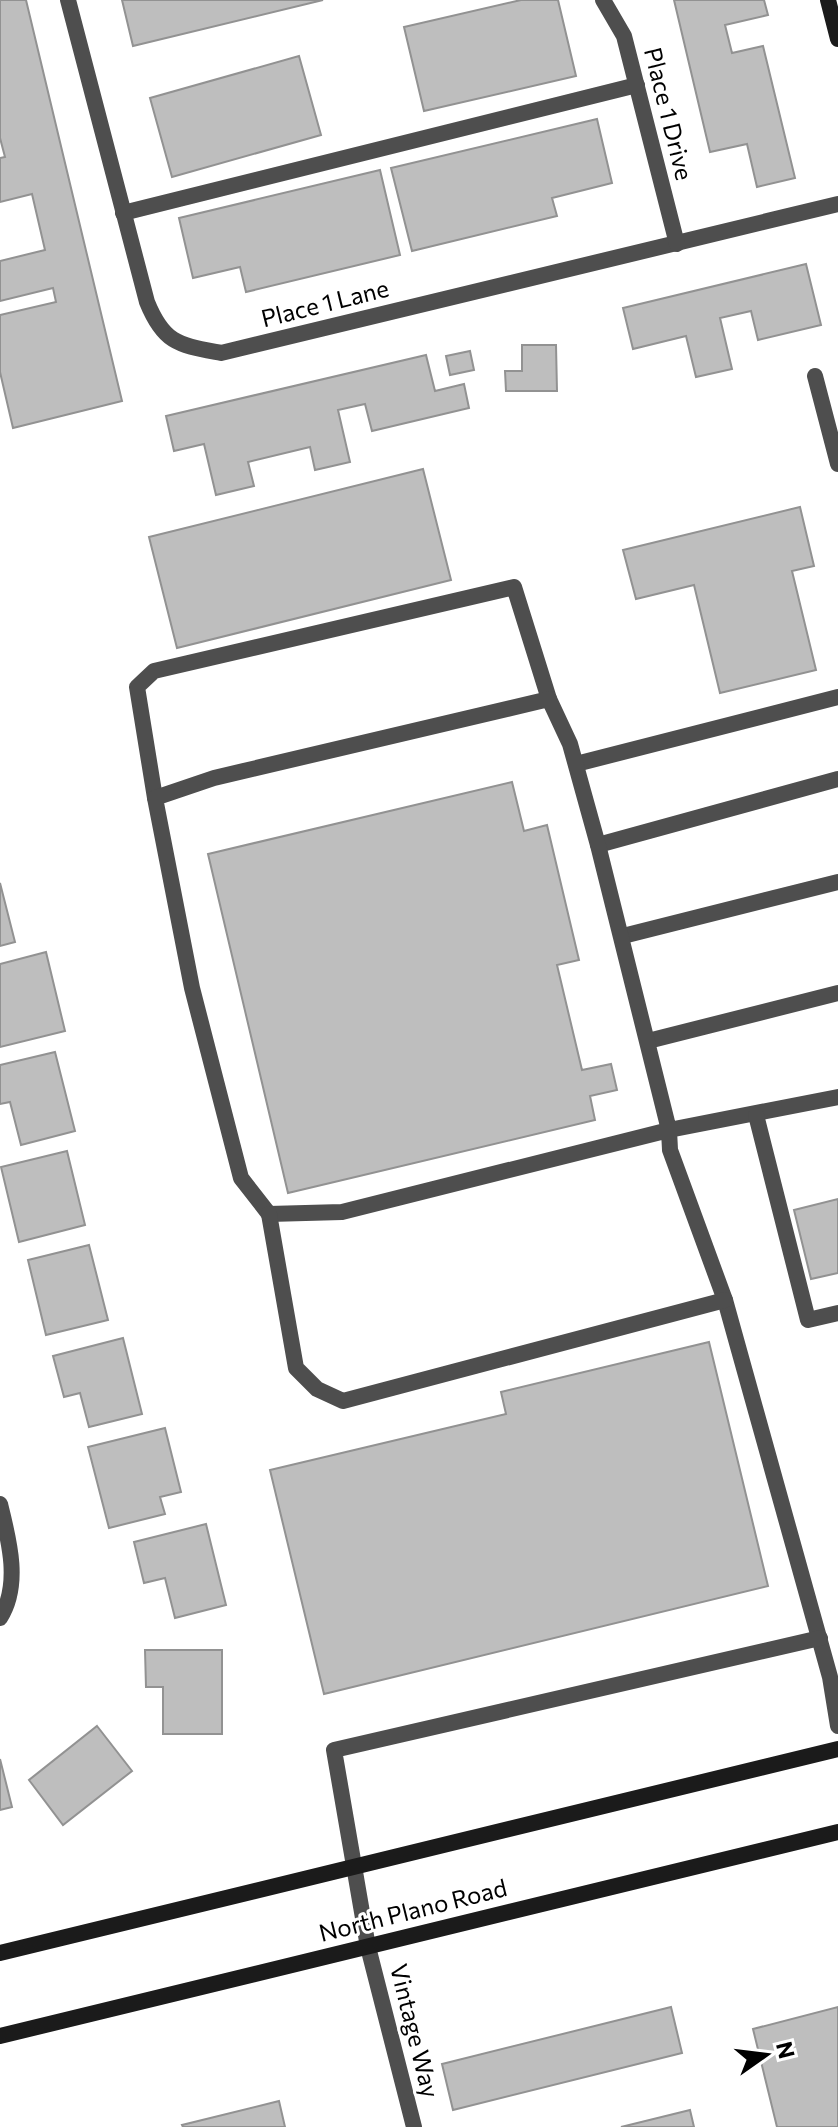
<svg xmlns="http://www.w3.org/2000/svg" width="838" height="2127" viewBox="0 0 838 2127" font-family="Commissioner,sans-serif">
	<rect width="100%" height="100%" fill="#fff"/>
	<g fill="#bebebe" stroke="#929292" stroke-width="2">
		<polygon points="0,0 26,0 122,401 13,428 0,372 0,315 56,302 53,288 0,301 0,261 45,250 32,194 0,202 0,158 5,157 0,138"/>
		<polygon points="122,0 323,0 133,46"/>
		<polygon points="521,0 558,0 576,76 424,111 404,27"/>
		<polygon points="674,0 764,0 768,15 725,25 732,53 763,46 795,178 757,187 747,144 710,152"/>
		<polygon points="299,56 321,135 172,177 150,98"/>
		<polygon points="597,119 612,183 552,198 557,216 412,251 391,168"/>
		<polygon points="380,170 400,255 246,292 240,267 193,278 179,218"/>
		<polygon points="806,264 821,325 758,340 751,311 720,318 732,369 696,377 686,336 633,349 623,308"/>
		<polygon points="522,345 556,345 557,391 506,391 505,371 522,371"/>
		<polygon points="470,351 474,370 450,375 446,356"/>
		<polygon points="426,355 435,391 464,384 469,408 372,431 365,404 338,410 350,462 315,470 310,447 248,462 254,486 216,495 204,444 174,451 166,416"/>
		<polygon points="423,469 451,580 177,648 149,537"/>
		<polygon points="800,507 814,566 792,571 816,670 720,693 694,585 636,599 623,550"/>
		<polygon points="512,782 524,831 547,825 579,960 557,965 582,1070 611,1064 617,1090 590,1096 595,1120 288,1193 208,854"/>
		<polygon points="0,883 15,942 0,946"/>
		<polygon points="46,952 65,1031 0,1047 0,964"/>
		<polygon points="55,1052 75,1131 21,1145 10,1102 0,1104 0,1065"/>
		<polygon points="67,1151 85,1225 19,1242 1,1167"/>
		<polygon points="838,1199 838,1273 811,1279 794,1210"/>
		<polygon points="89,1245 108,1320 46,1335 28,1260"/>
		<polygon points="123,1338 142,1414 89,1427 80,1393 64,1397 53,1356"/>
		<polygon points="709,1342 768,1586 324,1694 270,1470 506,1414 501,1392"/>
		<polygon points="165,1428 181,1492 160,1497 165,1514 109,1528 88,1447"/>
		<polygon points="206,1524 226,1605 175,1618 165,1578 144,1583 134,1542"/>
		<polygon points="145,1650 222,1650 222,1734 163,1734 163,1687 146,1687"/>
		<polygon points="97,1726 132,1771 63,1825 29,1780"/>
		<polygon points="0,1759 12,1807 0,1810"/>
		<polygon points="671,2007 682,2053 453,2110 442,2064"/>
		<polygon points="838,2007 838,2127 777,2127 753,2029"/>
		<polygon points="279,2101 285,2127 183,2127 182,2125"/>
		<polygon points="690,2110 694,2127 621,2127"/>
	</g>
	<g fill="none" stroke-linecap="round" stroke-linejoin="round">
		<g stroke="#4e4e4e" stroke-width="16">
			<polyline points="123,213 637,85"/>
			<polyline points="815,376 838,464"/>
			<polyline points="576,764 838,697"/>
			<polyline points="155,798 137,687 154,671 514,587 549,699"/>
			<polyline points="598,845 838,779"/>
			<polyline points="623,936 838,882"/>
			<polyline points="648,1041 838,993"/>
			<polyline points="838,1097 669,1130 342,1212 269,1214 241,1178 192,988 155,798 214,778 549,699 570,744 598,845 669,1130 670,1150 725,1300 830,1677 838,1726"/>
			<polyline points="756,1115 808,1320 838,1313"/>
			<polyline points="269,1214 296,1368 317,1389 343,1401 725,1300"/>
			<polyline points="414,2127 368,1947 334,1750 820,1638"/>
		</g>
		<g stroke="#4e4e4e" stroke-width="16">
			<path d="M68,0L147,302C164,344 179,345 221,353L838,204"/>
			<polyline points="603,0 624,36 677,244"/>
			<path d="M0,1504C9,1540 21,1585 0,1618"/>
		</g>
		<g stroke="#1b1b1b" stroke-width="16">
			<polyline points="828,0 838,39"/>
			<polyline points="0,1953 838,1749"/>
			<polyline points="0,2036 838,1832"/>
		</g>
	</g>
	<g text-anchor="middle" stroke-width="6" stroke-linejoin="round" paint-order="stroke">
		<g font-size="24" fill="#000" stroke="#fff">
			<text transform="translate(668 114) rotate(76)" y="8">Place 1 Drive</text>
			<text transform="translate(325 304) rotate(-14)" y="8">Place 1 Lane</text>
			<text transform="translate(413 1911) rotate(-14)" y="8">North Plano Road</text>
			<text transform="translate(414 2031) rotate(76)" y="8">Vintage Way</text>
		</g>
	</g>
	<g transform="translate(766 2055) rotate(76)" stroke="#ffffff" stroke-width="6" paint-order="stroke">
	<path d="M0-6L14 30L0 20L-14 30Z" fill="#000000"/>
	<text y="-12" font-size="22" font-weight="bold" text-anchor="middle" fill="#000000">N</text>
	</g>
</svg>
